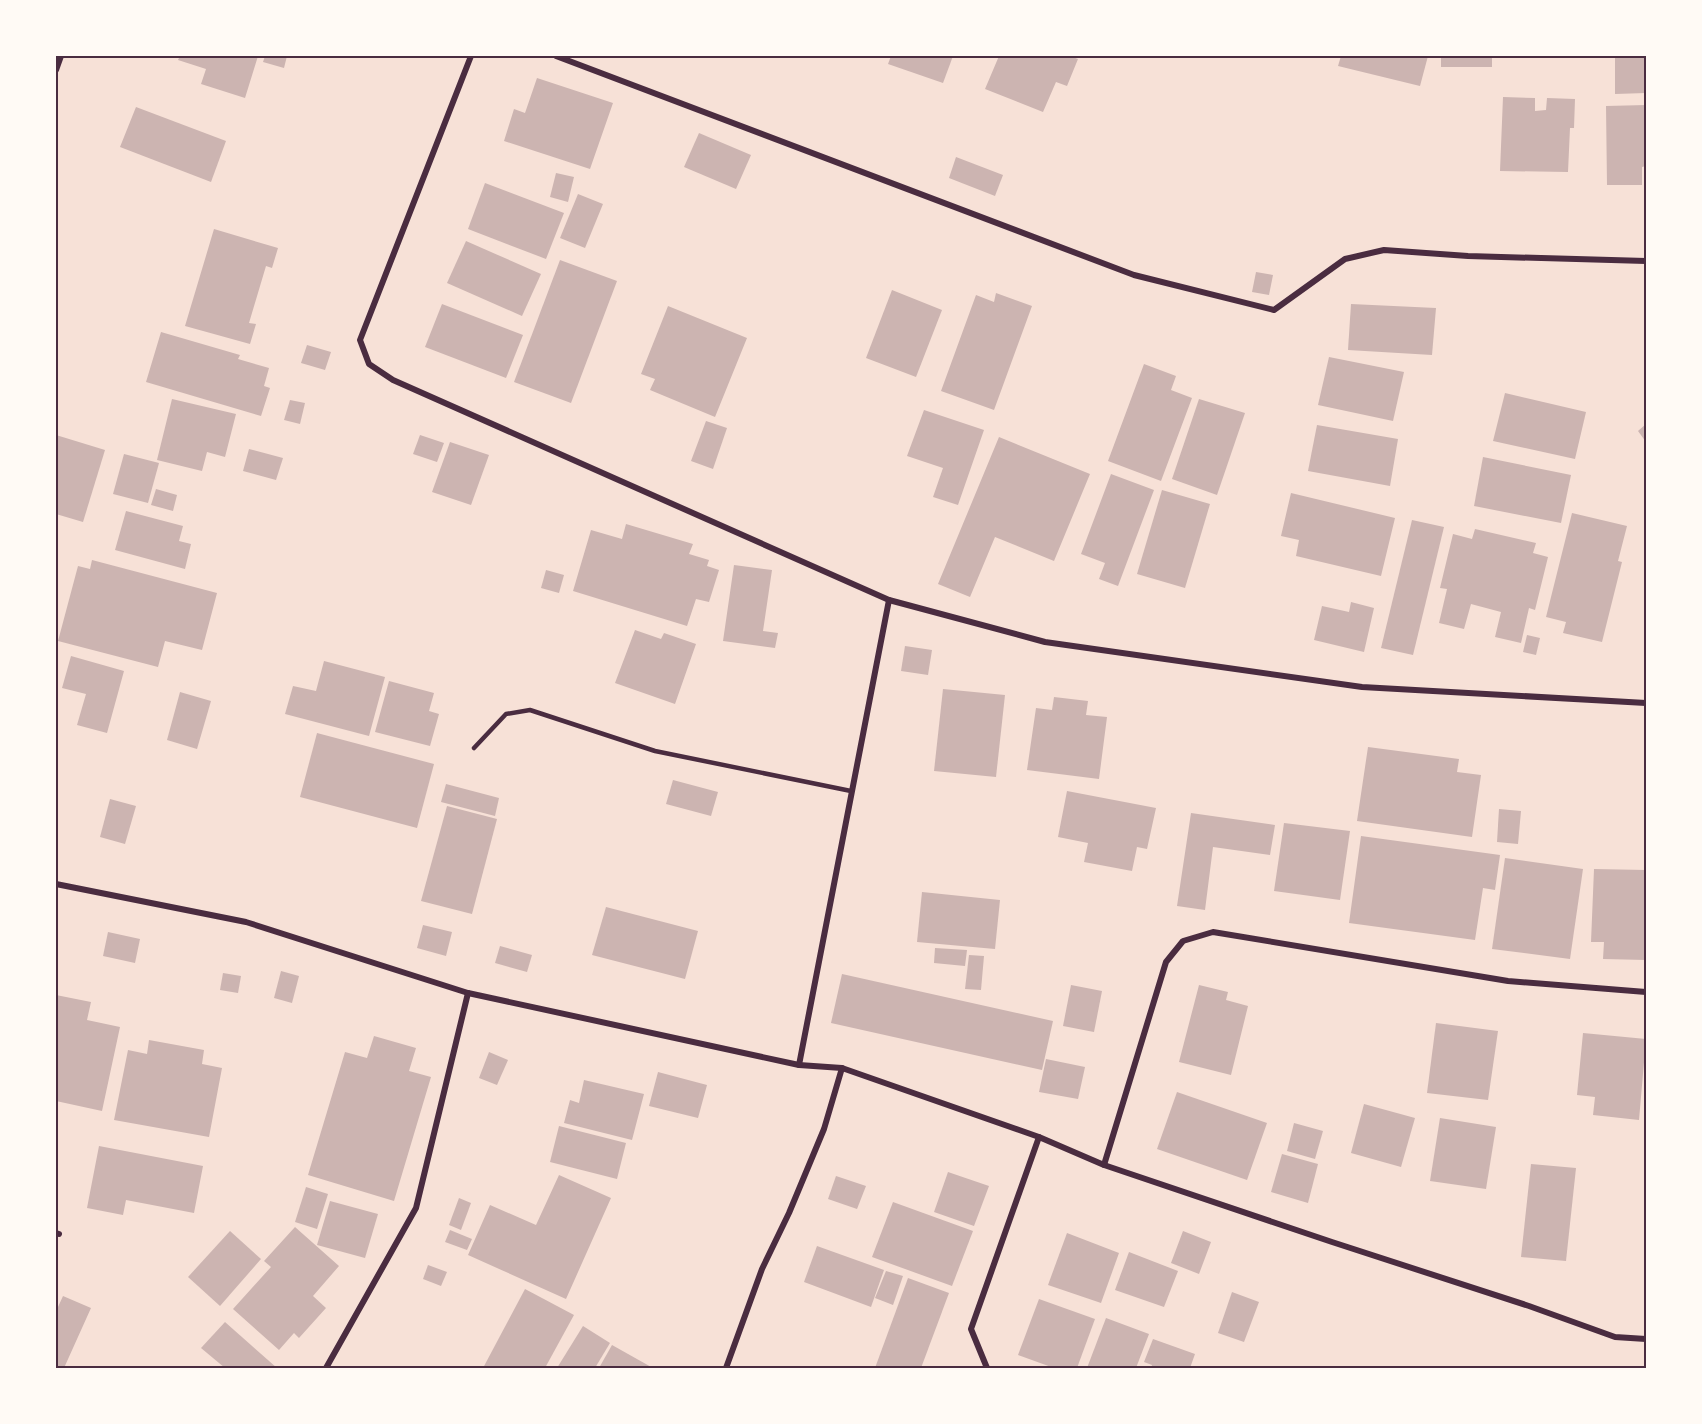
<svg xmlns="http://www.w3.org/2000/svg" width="1702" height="1424" viewBox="0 0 1702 1424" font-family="'Public Sans',sans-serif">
	<rect width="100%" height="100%" fill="#f7e1d7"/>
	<g fill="#ccb4b1">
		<polygon points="180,56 258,56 245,98 201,84 206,69 178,60"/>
		<polygon points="265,56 287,56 284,68 263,62"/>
		<polygon points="891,56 953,56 943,83 888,64"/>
		<polygon points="999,56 1070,56 1078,59 1067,86 1056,82 1043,112 985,89"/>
		<polygon points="1341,56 1428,56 1420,86 1338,66"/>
		<rect x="1441" y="56" width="51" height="11"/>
		<polygon points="1615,56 1646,56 1646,93 1615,94"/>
		<polygon points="537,78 613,103 590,169 504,141 514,109 525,113"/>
		<polygon points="1503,97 1535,98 1535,111 1546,110 1547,98 1575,99 1574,128 1570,128 1568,172 1500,171"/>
		<polygon points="1646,105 1646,166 1642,167 1642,185 1607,185 1606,106"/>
		<polygon points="136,107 226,141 211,182 120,147"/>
		<polygon points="699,133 751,155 736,189 684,167"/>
		<polygon points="956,157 1003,175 995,196 949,178"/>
		<polygon points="556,173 574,177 568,202 550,197"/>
		<polygon points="485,183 564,213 546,259 468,229"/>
		<polygon points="578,194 603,204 585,248 560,238"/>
		<polygon points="214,229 278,248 272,268 266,266 249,323 256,324 250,344 185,326"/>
		<polygon points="466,241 541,274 522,316 447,283"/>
		<polygon points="560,260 617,281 571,403 514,382"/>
		<polygon points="1256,272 1273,275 1269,295 1252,292"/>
		<polygon points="892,290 942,310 916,377 866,358"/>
		<polygon points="996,293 1032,306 994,410 941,391 976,295 994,302"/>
		<polygon points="442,304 523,335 506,378 425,347"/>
		<polygon points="1351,304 1436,308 1432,355 1348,350"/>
		<polygon points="668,306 747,338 715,417 650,390 655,379 641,374"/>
		<polygon points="161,332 240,355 238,359 269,368 264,386 270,388 261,416 146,382"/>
		<polygon points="307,345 331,352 325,370 301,363"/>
		<polygon points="1329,357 1404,372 1393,421 1318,405"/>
		<polygon points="1144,364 1176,376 1171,390 1192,398 1161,481 1108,461"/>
		<polygon points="1505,393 1586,412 1575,459 1493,441"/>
		<polygon points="172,399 236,414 225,457 207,452 202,471 157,460"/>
		<polygon points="1199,399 1245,413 1217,495 1172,479"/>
		<polygon points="290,400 305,403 300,424 284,420"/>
		<polygon points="924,410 984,430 958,505 933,497 943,468 907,456"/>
		<polygon points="706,421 727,428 713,469 691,461"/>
		<polygon points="1646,424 1646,442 1638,431"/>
		<polygon points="1317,425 1398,439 1390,486 1308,471"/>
		<polygon points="56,435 105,450 83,522 56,514"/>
		<polygon points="420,435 444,443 437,462 413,454"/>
		<polygon points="999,437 1090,474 1054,561 995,537 970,597 938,584"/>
		<polygon points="450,442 489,455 471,505 432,492"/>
		<polygon points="249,449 283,458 276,480 243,471"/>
		<polygon points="124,454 159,463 148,503 113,494"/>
		<polygon points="1483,457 1571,475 1561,523 1474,506"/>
		<polygon points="1111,474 1154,490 1118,586 1099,579 1105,563 1081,554"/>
		<polygon points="156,489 177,495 173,511 151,505"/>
		<polygon points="1162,490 1210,504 1185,588 1137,574"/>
		<polygon points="1291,493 1395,518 1381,576 1296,556 1299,540 1281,536"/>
		<polygon points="126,511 183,526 179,541 191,544 185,569 115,550"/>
		<polygon points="1572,513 1627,526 1618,561 1622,562 1602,642 1563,633 1566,622 1546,617"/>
		<polygon points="1412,520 1444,527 1413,655 1381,648"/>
		<polygon points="626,524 693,544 689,554 709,560 707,566 719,570 709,602 696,599 687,626 573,591 591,530 622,539"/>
		<polygon points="1475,529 1536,543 1533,553 1548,557 1535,610 1529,608 1521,643 1495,637 1501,612 1471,604 1464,629 1439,623 1447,589 1440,588 1453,534 1472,539"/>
		<polygon points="92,560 217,593 202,650 165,641 158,667 58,641 78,566 90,569"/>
		<polygon points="734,565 772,570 763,631 778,633 775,648 723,641"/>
		<polygon points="546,570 564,575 559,593 541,588"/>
		<polygon points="1351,602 1374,608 1364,652 1314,640 1322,606 1349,612"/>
		<polygon points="635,630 661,639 664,633 696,644 675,704 615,683"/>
		<polygon points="1527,635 1540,638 1536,655 1523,652"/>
		<polygon points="905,646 932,650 928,675 901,671"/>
		<polygon points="71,656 124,671 107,733 77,725 86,694 62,688"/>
		<polygon points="324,661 385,677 369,736 285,714 293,686 316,691"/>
		<polygon points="389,681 434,693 429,711 439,714 430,746 375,732"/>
		<polygon points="943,689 1005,695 996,777 934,771"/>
		<polygon points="180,692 211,701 197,749 167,740"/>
		<polygon points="1054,697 1088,701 1086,715 1107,717 1099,779 1027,770 1036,708 1052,710"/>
		<polygon points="317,733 434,764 417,828 300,797"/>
		<polygon points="1368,747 1459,759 1457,772 1481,775 1472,837 1357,821"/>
		<polygon points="673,780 718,792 711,816 666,804"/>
		<polygon points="446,784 499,798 495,816 441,802"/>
		<polygon points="1067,791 1156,808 1147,849 1137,847 1132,871 1084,862 1088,843 1058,837"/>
		<polygon points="110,799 136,806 125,844 100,837"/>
		<polygon points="447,806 497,819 472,914 421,901"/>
		<polygon points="1499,809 1521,811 1518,844 1497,842"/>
		<polygon points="1191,813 1275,825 1270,855 1213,847 1205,910 1177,906"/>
		<polygon points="1284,823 1350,831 1340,900 1274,891"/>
		<polygon points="1361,836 1500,855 1495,890 1483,888 1475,940 1349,923"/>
		<polygon points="1505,858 1583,869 1570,959 1492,949"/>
		<polygon points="1594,869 1646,870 1646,960 1603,959 1604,942 1591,942"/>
		<polygon points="922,892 1000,900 995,949 917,942"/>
		<polygon points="606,907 698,931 685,979 592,955"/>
		<polygon points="423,925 452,932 446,956 417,948"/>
		<polygon points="108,932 140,939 135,963 103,956"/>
		<polygon points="500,946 532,955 527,972 495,963"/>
		<polygon points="935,948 967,950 965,966 934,963"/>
		<polygon points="969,955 984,956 981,990 965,989"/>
		<polygon points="281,971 299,976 292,1003 274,998"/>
		<polygon points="223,973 241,976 238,993 220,990"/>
		<polygon points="842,974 1053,1021 1042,1070 831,1023"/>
		<polygon points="1071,985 1102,991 1094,1032 1063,1026"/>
		<polygon points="1199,985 1228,992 1226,1000 1248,1006 1231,1075 1179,1062"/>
		<polygon points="56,995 91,1002 87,1020 120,1027 102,1111 56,1101"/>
		<polygon points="1436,1023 1498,1031 1488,1100 1427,1093"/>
		<polygon points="1583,1033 1646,1039 1639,1120 1593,1115 1595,1097 1577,1095"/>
		<polygon points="374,1036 416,1048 409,1071 431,1077 394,1201 308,1175 345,1052 367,1058"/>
		<polygon points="149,1040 204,1050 202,1064 222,1068 209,1137 114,1120 128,1050 147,1054"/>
		<polygon points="489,1052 508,1060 497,1085 479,1078"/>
		<polygon points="1046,1059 1085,1067 1078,1099 1039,1092"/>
		<polygon points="658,1072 707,1085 698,1118 649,1106"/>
		<polygon points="584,1080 644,1094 632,1140 564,1123 570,1100 579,1103"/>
		<polygon points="1177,1092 1267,1123 1247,1180 1157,1149"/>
		<polygon points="1364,1104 1415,1118 1401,1167 1351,1153"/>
		<polygon points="1440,1118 1496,1127 1486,1189 1430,1181"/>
		<polygon points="1294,1123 1323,1131 1315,1159 1287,1151"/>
		<polygon points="559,1126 626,1143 617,1179 550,1162"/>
		<polygon points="99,1146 203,1166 194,1213 126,1200 123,1215 87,1208"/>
		<polygon points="1282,1154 1318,1164 1308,1203 1271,1192"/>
		<polygon points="1531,1164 1576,1168 1566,1261 1521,1257"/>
		<polygon points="948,1172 989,1186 974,1226 934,1212"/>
		<polygon points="559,1175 611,1198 566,1299 468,1255 490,1205 536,1225"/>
		<polygon points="836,1176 866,1186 857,1209 828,1199"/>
		<polygon points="306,1187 328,1194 317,1229 295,1222"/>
		<polygon points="459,1198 471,1203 461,1230 449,1225"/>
		<polygon points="330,1201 378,1214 365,1258 317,1245"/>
		<polygon points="893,1202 973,1231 952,1286 872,1257"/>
		<polygon points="295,1227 339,1266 313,1296 326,1308 299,1338 294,1333 279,1350 233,1309 271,1267 264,1261"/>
		<polygon points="450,1230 472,1239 467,1250 445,1242"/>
		<polygon points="230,1231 261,1259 220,1306 188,1277"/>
		<polygon points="1183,1231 1211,1242 1199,1274 1171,1263"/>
		<polygon points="1067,1233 1119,1253 1101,1303 1048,1285"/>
		<polygon points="817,1246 884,1270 871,1307 804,1282"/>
		<polygon points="1129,1252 1178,1271 1164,1307 1115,1290"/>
		<polygon points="428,1265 447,1272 441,1286 423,1279"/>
		<polygon points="886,1271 903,1276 893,1305 875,1298"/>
		<polygon points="908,1278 949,1293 921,1368 875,1368"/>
		<polygon points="525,1289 574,1315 545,1368 483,1368"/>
		<polygon points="1232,1292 1259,1302 1244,1342 1218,1333"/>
		<polygon points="63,1296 91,1308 64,1368 56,1368 56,1306 58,1307"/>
		<polygon points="1039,1299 1095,1319 1077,1368 1054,1368 1018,1355"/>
		<polygon points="1106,1318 1149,1334 1136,1368 1087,1368"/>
		<polygon points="225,1322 277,1368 225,1368 201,1348"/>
		<polygon points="583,1326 610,1343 595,1368 557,1368"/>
		<polygon points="1153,1339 1195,1354 1190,1368 1151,1368 1152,1365 1144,1362"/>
		<polygon points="612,1345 653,1368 599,1368"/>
	</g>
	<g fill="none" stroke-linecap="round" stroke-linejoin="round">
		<polyline stroke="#4a2c40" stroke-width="4.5" points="474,748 506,714 530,710 655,751 851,791"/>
		<g stroke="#4a2c40" stroke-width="6">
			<polyline points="471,56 360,340 369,364 393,380 889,600 1045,642 1362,687 1646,703"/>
			<polyline points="556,56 1134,275 1274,310 1345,259 1384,250 1468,256 1646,261"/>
			<polyline points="56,70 61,56"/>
			<polyline points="56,884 246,922 468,993 799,1065 842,1068 1039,1137 1104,1165 1332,1242 1529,1306 1615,1337 1646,1339"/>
			<polyline points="799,1065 889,600"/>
			<polyline points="1104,1165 1166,962 1183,941 1213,932 1508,981 1646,992"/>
			<polyline points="56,1233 59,1234"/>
			<polyline points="326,1368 416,1208 468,993"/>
			<polyline points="726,1368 762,1269 789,1213 824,1129 842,1068"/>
			<polyline points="987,1368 971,1329 1039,1137"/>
		</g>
	</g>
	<rect width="1702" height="1424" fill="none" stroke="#fffaf5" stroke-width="114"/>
	<rect x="57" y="57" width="1588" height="1310" fill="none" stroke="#4a2c40" stroke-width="2"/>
</svg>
